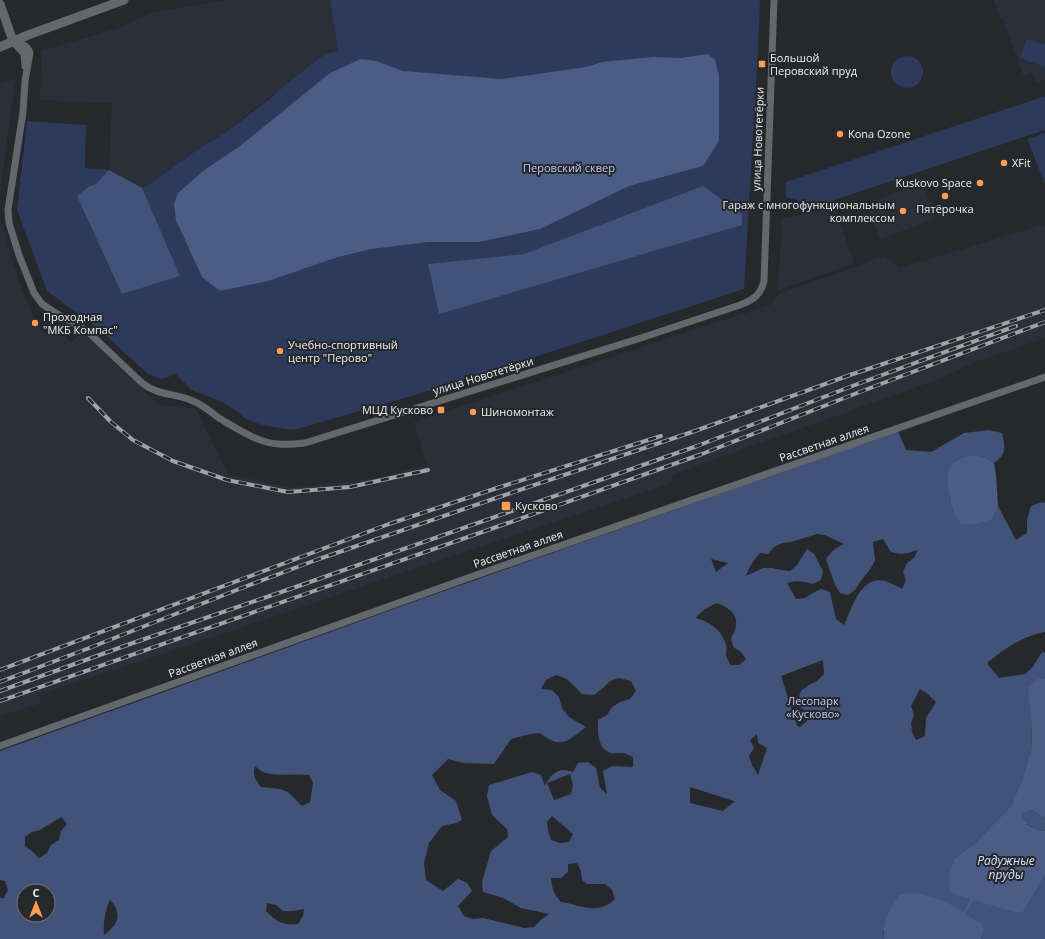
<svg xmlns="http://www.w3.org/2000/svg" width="1045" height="939" viewBox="0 0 1045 939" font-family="'Open Sans',sans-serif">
	<rect width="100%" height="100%" fill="#26282c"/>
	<g fill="#2a2f39">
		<polygon points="229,0 330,0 338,51 328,53 318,59 225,133 200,148 148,185 142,188 109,170 112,103 40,100 41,51 119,28 155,12"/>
		<polygon points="994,0 1045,0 1045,80 1037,83 1032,72 1023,75 1003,18 1000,18"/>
		<polygon points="16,78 8,133 0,192 0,84"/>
		<polygon points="923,183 936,219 880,239 867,203"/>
		<polygon points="835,207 854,263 778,291 782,219"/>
		<polygon points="0,218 20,284 33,317 44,334 58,325 71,343 82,332 159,405 195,408 228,474 292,488 378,478 427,465 414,422 770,305 779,294 884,256 900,268 1045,224 1045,338 977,361 942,378 671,475 673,483 39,695 41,703 0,716"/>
	</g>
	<g fill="#2d3a5b">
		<polygon points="330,0 760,0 758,51 744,289 446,386 294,430 273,427 259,424 246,419 236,411 222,402 208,396 193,391 175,373 167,378 161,379 148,374 100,330 47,291 17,210 27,121 86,125 85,168 109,170 142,188 148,185 200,148 225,133 271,98 285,85 318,59 328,53 338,51"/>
		<polygon points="1027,39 1045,45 1045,67 1020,58"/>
		<circle cx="907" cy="72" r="16"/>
		<polygon points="1045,96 1045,130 816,206 786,197 786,182"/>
		<polygon points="1045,133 1045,184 1027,139"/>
	</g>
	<g fill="#42537a" fill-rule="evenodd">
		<polygon points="109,170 142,188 180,276 122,294 77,196 90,186 96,184"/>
		<polygon points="703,186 742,214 742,225 439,314 428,264 524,254"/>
		<path d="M989,430L1002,433C1005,447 1007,454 994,463L987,459L947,476L950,500L993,519L998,506L1016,540L1027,533V520L1031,506L1042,502L1045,503V632C1023,636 1006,648 988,662V665L999,678L1025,674L1032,668L1042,652L1045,653V679H1037L1031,718L1032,746L1023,777L1011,806L975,843L955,858L958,896L1015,911L1023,912L1045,876V939H981L984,930L883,931L884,939H0V898H4L8,890L5,881L0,880V751L416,601L898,431L906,450L931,452L964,433ZM817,534L825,535L844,544C836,547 831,552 826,559L835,585L840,593L848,595L855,590L860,582L871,568L875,560L873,542L883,539L891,552C903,555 906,554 918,550L914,558L907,563L903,572L906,580L902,589C897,586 891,583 885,581C860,575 852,609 844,625L836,619L830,592L821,589L813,593L805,598L796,599L787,583C796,580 803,581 813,584L821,580L823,571L814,554L807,549L797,565L790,571L781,570L772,568H763L746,576C749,567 753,561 760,553L768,554L774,547L782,543L791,542ZM711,559L728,563L716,572ZM717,603C735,610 742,620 731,638L733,647L741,652L746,659L739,665H730C729,662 727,658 726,655C726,652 727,649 726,645C721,629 711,623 696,618C702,610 708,607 717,603ZM823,660L824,674L817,681L809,685L801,691L798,700L801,708L809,712L807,721L800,727L797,726L781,676ZM556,675L567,679L582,694L594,695L603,688L610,681L619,678L631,681L636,691L630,699L620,702L612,707L607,715L598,720C598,733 597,748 611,753C614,754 617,753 621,753C625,753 629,755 633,757V767L612,766L603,771L607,794L600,788L596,768L588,762L578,763L573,772C570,771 565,770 562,770C554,771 548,779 545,786L541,775L532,772L489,785L487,796L492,815L507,829L508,837L491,851L482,882L483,892L503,898L521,908L549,914L542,919L534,927L524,928L483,918L473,919L464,916L458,906L472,891L467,883L458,879L443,891L426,880L424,863L429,843L442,826L456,823L462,820L456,801L440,790L432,775L448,759L464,763L494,764L511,739L530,734L540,733C561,750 568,741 586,727L569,717L562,708L559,697L552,690L541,689L546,680ZM920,689L929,695L936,702L926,718L925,736L916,740L912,732L911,723L914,715L911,706ZM757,734L758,743L767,748L758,775L752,765L749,756L754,748L750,740ZM255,766C257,768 260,770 263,772C276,777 295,773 309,775L313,783L310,802L302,806L288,792L280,789L261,787C256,781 252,775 255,766ZM570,774L573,785L571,794L554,800L547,783ZM690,787L734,801H735L723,811L690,803ZM552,816L573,834L569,842L560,843L551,840L548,831L547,822ZM61,817L67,824L61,831L59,840L51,845L47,853L39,858L33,852L25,846V837L32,832L40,830ZM577,863L581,871L582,880L587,884H605L612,890L615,899C612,901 610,904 607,905C592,913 576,904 561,902C554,894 552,889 551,878H561L568,872V864ZM24,891H48V915H24ZM110,900C123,914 118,925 104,935C103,923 105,910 110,900ZM267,903L276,905L283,911H293L304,909L303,916L298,924C282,926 276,921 266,911Z"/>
		<polygon points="1033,810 1045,819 1045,831 1035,829 1026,823 1022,814"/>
	</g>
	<g fill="#4b5c85">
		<polygon points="708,54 715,60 719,75 719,141 703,166 629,186 540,229 479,242 428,242 371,249 338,257 268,281 220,291 202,277 176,220 174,204 178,193 203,171 240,146 330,73 361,59 376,61 403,71 502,79 586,67 602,62 653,57 681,58"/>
		<path d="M975,455L987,459L994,463L996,475L998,506L993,519L976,524H962C960,522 958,519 956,516C951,505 943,478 950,467C955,459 966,457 975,455Z"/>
		<path d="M1037,679H1045V819L1033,810L1022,814C1027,827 1031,828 1045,831V876L1023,912H1015L958,896L950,891L949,876L955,858L975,843L1011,806L1023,777L1032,746L1031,718L1028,688Z"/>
		<path d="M918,893L946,902L982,924L984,930L981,939H884C882,920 890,910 900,894Z"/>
	</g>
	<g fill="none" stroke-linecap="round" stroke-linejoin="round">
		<polyline stroke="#4b5c85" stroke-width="2.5" points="963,915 973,898"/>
		<g stroke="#64676c" stroke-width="7">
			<path d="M13,41C20,43 28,45 30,53L25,81L23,112L8,210L9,223L19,255L34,293L42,304L54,312L87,331L142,383C159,396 175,393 193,401C203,405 211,412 219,418C236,428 258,443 278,444C287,445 296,444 305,443L644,337L740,305C753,300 761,295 764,281L774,0"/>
			<polyline points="13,42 24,54 25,66"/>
			<polyline points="0,746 465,579 1045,377"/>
		</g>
		<g stroke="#64676c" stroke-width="9">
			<polyline points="0,4 13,41"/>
			<polyline points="0,47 28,35 124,0"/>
		</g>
		<g stroke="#a0a2a6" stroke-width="4">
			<g id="rail">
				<polyline points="88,398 111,422 133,440 173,461 227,480 288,492 350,487 428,470"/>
				<polyline points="0,670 389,524 497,488 661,436"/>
				<polyline points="0,682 92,647 127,633 247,586 316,560 499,497 695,431 850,375 1045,310"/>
				<polyline points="0,691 130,644 290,589 697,446 855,385 1016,326"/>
				<polyline points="0,701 508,523 702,454 857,393 1045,322"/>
			</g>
		</g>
		<use href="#rail" stroke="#26282c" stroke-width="2.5" stroke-dasharray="8" stroke-linecap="butt"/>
	</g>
	<g fill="#fc9d53" stroke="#26282c" stroke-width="1.5">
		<rect x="758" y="60" width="8" height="8" rx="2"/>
		<circle cx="840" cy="134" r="4"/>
		<circle cx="1004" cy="163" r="4"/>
		<circle cx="980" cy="183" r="4"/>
		<circle cx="945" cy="196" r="4"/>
		<circle cx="903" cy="211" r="4"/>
		<circle cx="35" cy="323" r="4"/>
		<circle cx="280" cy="351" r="4"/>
		<rect x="437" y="406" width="8" height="8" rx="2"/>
		<circle cx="473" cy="412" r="4"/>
		<rect x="501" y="501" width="10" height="10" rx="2"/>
	</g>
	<g text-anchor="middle" stroke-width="4" stroke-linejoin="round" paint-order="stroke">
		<g font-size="11" fill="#eceef1" stroke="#26282c" text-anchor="start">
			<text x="770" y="62">Большой<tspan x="770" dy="13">Перовский пруд</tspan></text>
			<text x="848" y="138">Kona Ozone</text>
			<text x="1012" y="167">XFit</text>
			<text x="972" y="187" text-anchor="end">Kuskovo Space</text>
			<text x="895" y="209" text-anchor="end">Гараж с многофункциональным<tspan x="895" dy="13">комплексом</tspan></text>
			<text x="945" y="213" text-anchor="middle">Пятёрочка</text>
			<text x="43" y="321">Проходная<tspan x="43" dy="13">"МКБ Компас"</tspan></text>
			<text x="288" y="349">Учебно-спортивный<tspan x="288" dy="13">центр "Перово"</tspan></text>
			<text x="433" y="414" text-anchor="end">МЦД Кусково</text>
			<text x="481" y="416">Шиномонтаж</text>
			<text x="515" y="510">Кусково</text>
		</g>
		<g font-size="11" fill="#eceef1" stroke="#26282c">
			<text transform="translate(758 139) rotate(-88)" y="4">улица Новотетёрки</text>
			<text transform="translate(483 376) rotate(-17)" y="4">улица Новотетёрки</text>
			<text transform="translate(824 443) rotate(-19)" y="4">Рассветная аллея</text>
			<text transform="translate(518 549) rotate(-19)" y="4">Рассветная аллея</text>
			<text transform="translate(213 658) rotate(-20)" y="4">Рассветная аллея</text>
		</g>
		<g font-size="11" fill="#baccf4" stroke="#26282c">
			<text x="569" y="172">Перовский сквер</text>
			<text x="813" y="705">Лесопарк<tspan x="813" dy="13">«Кусково»</tspan></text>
		</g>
		<g font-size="12" font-style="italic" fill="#d5e1fd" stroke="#26282c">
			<text x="1006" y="865">Радужные<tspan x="1006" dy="14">пруды</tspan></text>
		</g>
	</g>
	<g transform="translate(36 903)"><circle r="19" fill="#26282c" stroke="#75777b"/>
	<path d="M0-3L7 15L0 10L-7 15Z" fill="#fc9d53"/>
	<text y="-6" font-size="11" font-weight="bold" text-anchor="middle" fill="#eceef1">С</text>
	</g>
</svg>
